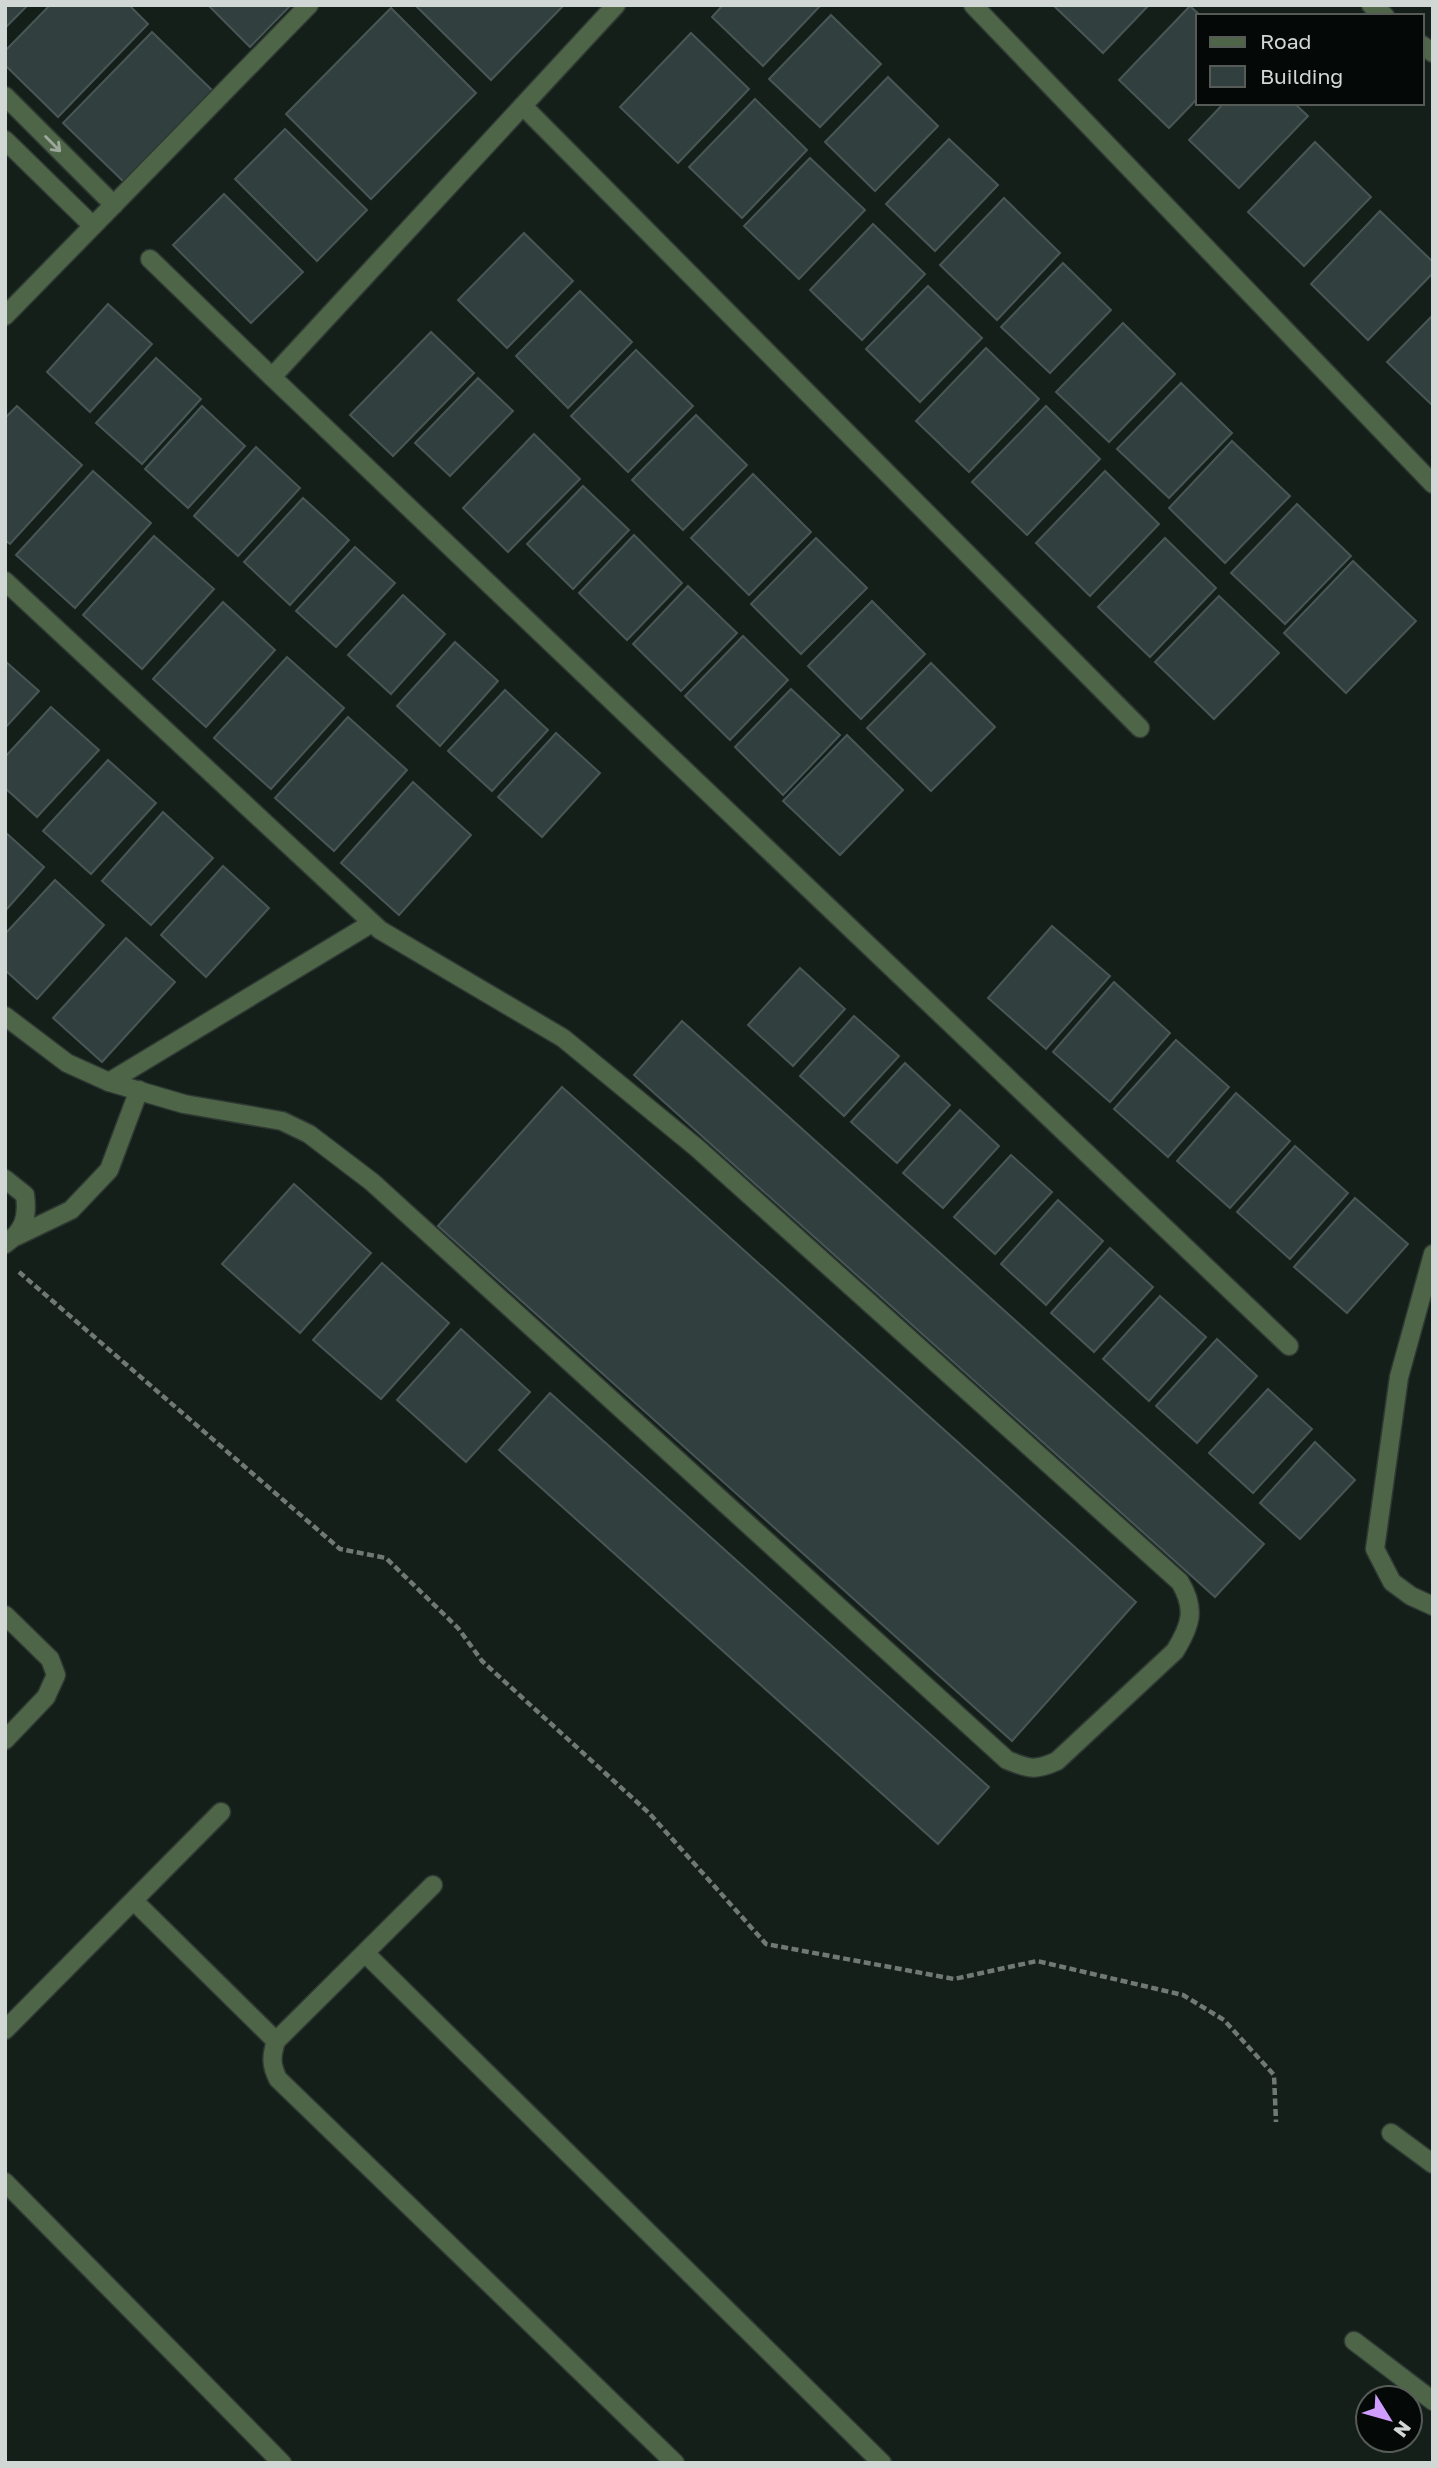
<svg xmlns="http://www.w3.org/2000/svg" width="1438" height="2468" viewBox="0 0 1438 2468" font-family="'Golos Text',sans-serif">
	<rect width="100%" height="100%" fill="#141f1a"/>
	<g fill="#323f3f" stroke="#495656" stroke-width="2">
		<polygon points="5,5 28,5 5,28"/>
		<polygon points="50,5 129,5 148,24 58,117 5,65 5,51"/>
		<polygon points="208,5 291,5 250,47"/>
		<polygon points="415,5 564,5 491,80"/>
		<polygon points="723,5 821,5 763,66 712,17"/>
		<polygon points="1053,5 1149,5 1103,53"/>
		<polygon points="1190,6 1201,16 1198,16 1198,98 1169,128 1119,80"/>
		<polygon points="391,8 476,93 371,199 286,114"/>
		<polygon points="831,15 881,64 820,127 769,79"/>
		<polygon points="152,32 214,92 125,183 63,123"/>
		<polygon points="691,33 749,89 678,163 620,107"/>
		<polygon points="888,77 938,126 875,191 825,142"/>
		<polygon points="755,99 807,150 742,218 689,167"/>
		<polygon points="1224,103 1294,103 1308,116 1239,188 1189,140"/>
		<polygon points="285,129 367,210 317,261 235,179"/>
		<polygon points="949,139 998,185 935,251 886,204"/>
		<polygon points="1315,142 1371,197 1304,266 1248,212"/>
		<polygon points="810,158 865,210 799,279 744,226"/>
		<polygon points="224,194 303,272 251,323 173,245"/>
		<polygon points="1004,198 1060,253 997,320 940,265"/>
		<polygon points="1380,211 1433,262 1433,273 1368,340 1311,284"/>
		<polygon points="873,224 925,274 862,340 810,290"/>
		<polygon points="524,233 573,281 507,348 458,300"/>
		<polygon points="1063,263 1111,310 1050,373 1001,327"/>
		<polygon points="928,286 982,338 920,402 866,349"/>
		<polygon points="580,291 632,342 568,408 516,356"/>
		<polygon points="108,304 152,344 90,412 47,372"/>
		<polygon points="1433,315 1433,406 1387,362"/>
		<polygon points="1123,323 1175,374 1109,442 1056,392"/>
		<polygon points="431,332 474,373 393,456 350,415"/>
		<polygon points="986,348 1039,399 969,472 916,421"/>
		<polygon points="636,350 693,406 628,472 571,416"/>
		<polygon points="156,358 201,399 142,464 96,423"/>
		<polygon points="478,378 513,411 450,476 415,443"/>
		<polygon points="1181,383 1232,433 1169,498 1117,449"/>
		<polygon points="17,406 82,465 10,544 5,540 5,418"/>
		<polygon points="202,406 245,446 188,508 145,469"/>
		<polygon points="1046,406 1100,459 1027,535 972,482"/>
		<polygon points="696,415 747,465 683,530 632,480"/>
		<polygon points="534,434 580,479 508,552 463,508"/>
		<polygon points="1232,441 1290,496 1225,563 1169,508"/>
		<polygon points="256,447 300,488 238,556 194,516"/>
		<polygon points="93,471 151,523 75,608 16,555"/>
		<polygon points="1105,471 1159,524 1090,596 1036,543"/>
		<polygon points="753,474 811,532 749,595 691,538"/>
		<polygon points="583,486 629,530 573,589 527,544"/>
		<polygon points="303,498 349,540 290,605 244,562"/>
		<polygon points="1297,504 1351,556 1285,624 1231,573"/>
		<polygon points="634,535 682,583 627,640 579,593"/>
		<polygon points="154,536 214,589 142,669 83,615"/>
		<polygon points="816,538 867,588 801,654 751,604"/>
		<polygon points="1165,538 1216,588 1150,657 1098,607"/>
		<polygon points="355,547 395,583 336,647 296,611"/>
		<polygon points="1353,561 1416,621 1346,693 1284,633"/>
		<polygon points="688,586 737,633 681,691 633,644"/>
		<polygon points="403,595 445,634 391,694 348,655"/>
		<polygon points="1219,596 1279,653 1214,719 1155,662"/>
		<polygon points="872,601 925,654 861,719 808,666"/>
		<polygon points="223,602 275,650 206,727 153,679"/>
		<polygon points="743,636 788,680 730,740 685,696"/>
		<polygon points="455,642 498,681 440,746 397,706"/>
		<polygon points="287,657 344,708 271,789 214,738"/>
		<polygon points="5,661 39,691 5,728"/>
		<polygon points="931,663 995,727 931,791 867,728"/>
		<polygon points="791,689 840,735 783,795 735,747"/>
		<polygon points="505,690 548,730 492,791 448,751"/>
		<polygon points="51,707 99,750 37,817 5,788 5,757"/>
		<polygon points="348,717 407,770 334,851 275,798"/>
		<polygon points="556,733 600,773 542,837 498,797"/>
		<polygon points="847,735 903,790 840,855 783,801"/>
		<polygon points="108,760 156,803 91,874 43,831"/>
		<polygon points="413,782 471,835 399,915 341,863"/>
		<polygon points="163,812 213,858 151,925 102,881"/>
		<polygon points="5,832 44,867 5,911"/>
		<polygon points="223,866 269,908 206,977 161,935"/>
		<polygon points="55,880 104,925 37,999 5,970 5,934"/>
		<polygon points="1052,926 1110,976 1046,1049 988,998"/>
		<polygon points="126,938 175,982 102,1062 53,1018"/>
		<polygon points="800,968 845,1009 793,1066 748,1025"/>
		<polygon points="1114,982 1170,1033 1110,1102 1053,1052"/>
		<polygon points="854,1016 899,1056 844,1116 800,1076"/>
		<polygon points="682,1021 1264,1544 1215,1597 634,1075"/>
		<polygon points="1176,1040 1229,1087 1168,1157 1114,1109"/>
		<polygon points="905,1063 950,1105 897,1163 851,1122"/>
		<polygon points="562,1087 1136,1602 1012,1741 438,1226"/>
		<polygon points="1236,1093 1290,1141 1230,1208 1177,1161"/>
		<polygon points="960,1110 999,1146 943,1208 903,1173"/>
		<polygon points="1295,1146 1348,1193 1290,1259 1237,1212"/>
		<polygon points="1011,1155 1052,1192 995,1254 954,1217"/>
		<polygon points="294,1184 371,1253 300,1333 222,1264"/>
		<polygon points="1355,1198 1408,1244 1347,1313 1294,1267"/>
		<polygon points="1058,1200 1103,1241 1046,1305 1001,1264"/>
		<polygon points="1110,1248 1153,1287 1094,1352 1051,1313"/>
		<polygon points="382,1263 449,1323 381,1399 313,1340"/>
		<polygon points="1160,1296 1206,1337 1149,1401 1103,1359"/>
		<polygon points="461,1329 530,1392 466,1462 397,1400"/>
		<polygon points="1217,1339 1257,1376 1197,1443 1156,1406"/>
		<polygon points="1268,1389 1312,1429 1253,1493 1209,1453"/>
		<polygon points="550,1393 989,1787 938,1844 499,1450"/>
		<polygon points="1315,1442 1355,1480 1300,1539 1260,1503"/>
	</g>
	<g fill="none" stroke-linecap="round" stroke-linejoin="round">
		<g stroke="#2e3934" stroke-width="21">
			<g id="minor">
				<polyline points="616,5 272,377 1289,1346"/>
				<polyline points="973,5 1433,484"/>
				<polyline points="1371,5 1385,16"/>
				<polyline points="1422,45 1433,53"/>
				<polyline points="5,96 114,205"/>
				<polyline points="523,106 1140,728"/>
				<polyline points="5,140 93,226"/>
				<polyline points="150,259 272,377"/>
				<polyline points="5,316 309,5"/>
				<path d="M5,581L380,930L563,1038L697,1148L1180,1582C1196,1609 1191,1625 1175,1651L1057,1761C1035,1771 1029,1769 1007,1760L372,1182L309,1134L282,1121L184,1104L109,1082L67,1063L5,1016"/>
				<polyline points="109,1082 372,923"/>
				<path d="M5,1179L25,1195C28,1217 24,1231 5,1244"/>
				<polyline points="17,1236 71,1210 109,1170 139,1090"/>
				<polyline points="1433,1254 1399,1377 1375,1549 1392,1582 1411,1596 1433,1606"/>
				<polyline points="5,1615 50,1659 56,1675 46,1697 5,1740"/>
				<path d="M433,1885L276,2041C271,2057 271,2065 278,2079L675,2463"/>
				<polyline points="135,1902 276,2041"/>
				<polyline points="365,1953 882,2463"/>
				<polyline points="5,2030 221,1812"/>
				<polyline points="1391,2133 1433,2164"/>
				<polyline points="5,2182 282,2463"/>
				<polyline points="1354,2341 1433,2401"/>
			</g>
		</g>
		<polyline stroke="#707975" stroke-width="4.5" stroke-dasharray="7 3.5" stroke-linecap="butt" points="19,1272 340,1549 386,1558 458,1628 482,1661 649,1813 766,1944 954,1979 1037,1961 1183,1995 1224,2020 1274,2075 1276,2122"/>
		<use href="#minor" stroke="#4f6548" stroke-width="18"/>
	</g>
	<defs><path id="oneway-shaft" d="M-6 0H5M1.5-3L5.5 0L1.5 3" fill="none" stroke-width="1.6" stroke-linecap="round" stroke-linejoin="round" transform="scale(1.75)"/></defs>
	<use stroke="#9da99c" href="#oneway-shaft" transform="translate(53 144) rotate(45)"/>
	<rect width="1438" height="2468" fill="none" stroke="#d1d7d4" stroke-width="14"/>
	<rect x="1196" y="14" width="228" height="91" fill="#040806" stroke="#565b58" stroke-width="2"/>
	<rect x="1210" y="37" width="35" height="10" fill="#4f6548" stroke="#565b58" stroke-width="2"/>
	<text x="1260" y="49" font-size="21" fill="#d1d7d4">Road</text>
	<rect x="1210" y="66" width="35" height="21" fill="#323f3f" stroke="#565b58" stroke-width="2"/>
	<text x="1260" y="84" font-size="21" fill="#d1d7d4">Building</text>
	<g transform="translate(1389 2419) rotate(127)"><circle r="33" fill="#040806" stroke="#565b58" stroke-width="2"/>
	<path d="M0-5L12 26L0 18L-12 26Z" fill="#d09dff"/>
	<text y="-10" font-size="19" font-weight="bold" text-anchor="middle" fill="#d1d7d4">N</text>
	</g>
</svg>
